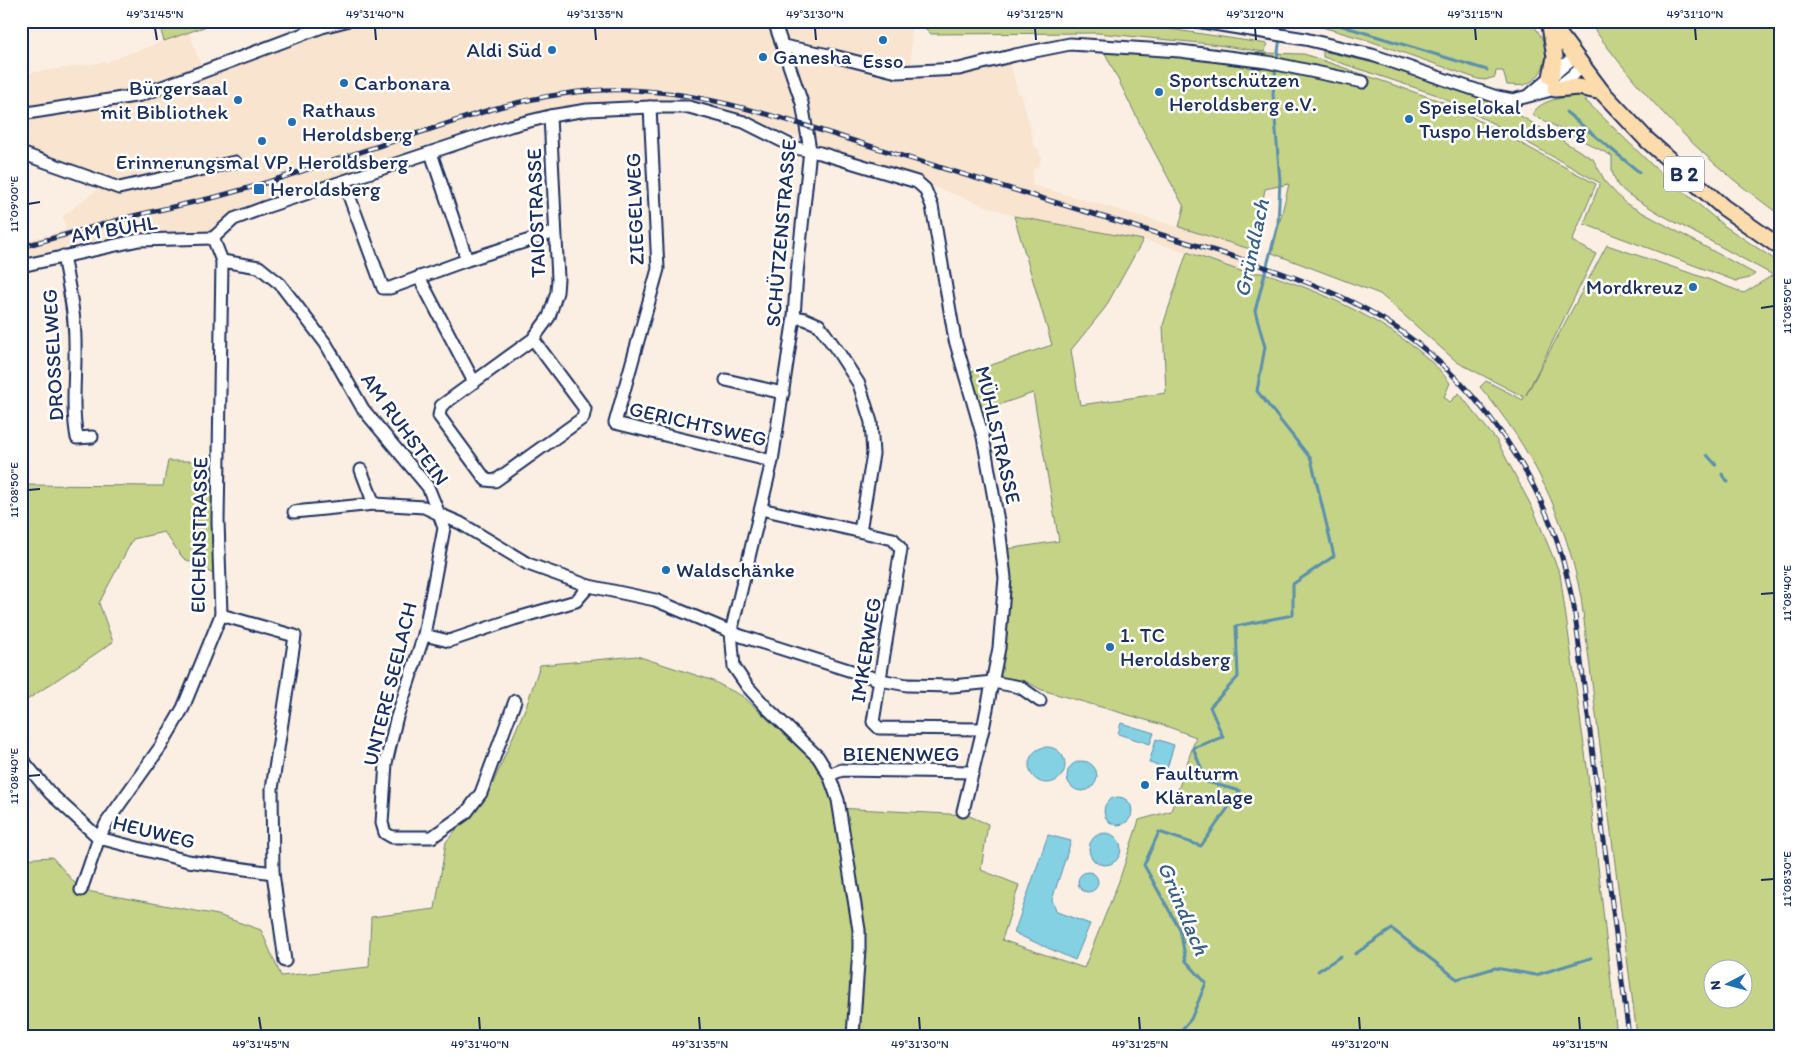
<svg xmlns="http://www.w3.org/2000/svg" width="1801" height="1057" viewBox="0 0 1801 1057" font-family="Itim,sans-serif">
	<rect width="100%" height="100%" fill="#fbefe3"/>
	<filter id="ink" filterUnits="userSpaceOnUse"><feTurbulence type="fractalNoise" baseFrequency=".02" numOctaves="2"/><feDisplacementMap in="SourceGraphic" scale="10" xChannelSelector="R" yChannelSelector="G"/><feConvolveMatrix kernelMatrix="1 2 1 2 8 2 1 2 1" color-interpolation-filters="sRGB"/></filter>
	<g filter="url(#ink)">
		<polygon fill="#f8e4cf" points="352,21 911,21 911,68 1010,62 1018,94 1021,94 1030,126 1033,144 1039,150 1041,159 1039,166 1033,169 1032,185 1179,227 1259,252 1249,274 1187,252 1143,240 1014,216 746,118 691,103 607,100 511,117 407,151 230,216 212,230 71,245 21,260 21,242 66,230 63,216 103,185 21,157 21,74 106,62 189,32 201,65 322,28"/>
		<g fill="#c5d386" stroke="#708172" fill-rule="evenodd">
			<polygon points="158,21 221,21 164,41"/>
			<polygon points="918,21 1103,21 1150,26 1268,44 1264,52 1211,44 1097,33 931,34"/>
			<path d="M1301,21H1531C1536,29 1543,38 1545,46C1549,62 1539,81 1524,85C1519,86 1512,85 1507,85L1503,71H1496L1495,77L1485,80L1478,79L1367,40Z"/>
			<path d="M1588,21H1780V215C1764,203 1749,192 1734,180C1678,134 1630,79 1588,21Z"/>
			<path d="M1103,49L1304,54L1446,103L1596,184L1572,241L1596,254L1526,395L1607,245L1705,278L1744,293L1773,275L1662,215L1629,195L1618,186L1612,172V156L1532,114C1542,99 1563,97 1581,96L1653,166L1723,225L1780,263V1036H1637L1581,597C1565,517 1533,449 1480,387L1486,381L1523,400L1524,397L1457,362L1380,294L1272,253L1289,184L1265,189L1253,250L1179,227L1184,207L1148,140ZM1714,970H1744V1000H1714Z"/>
			<polygon points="1323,51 1390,67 1492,101 1509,109 1593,159 1606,183 1625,203 1755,274 1750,278 1736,281 1584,224 1600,183 1496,125 1437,95 1323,57"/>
			<path d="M1014,216L1143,240L1105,308L1071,350L1080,405L1166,393L1163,325L1187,252L1249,274C1263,270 1276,277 1290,282C1340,299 1419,339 1450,383L1444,397L1450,402L1459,393L1497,441L1534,511L1560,574L1587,767L1617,1036H21V859L52,857L81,890L218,915L261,930L281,976L369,967L371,917L435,909L446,842L491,788L527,704L540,665L637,656L711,680L744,697L823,771L837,808L967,815L988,824L981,870L1019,885L1002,940L1084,968L1119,881L1139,820L1171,811L1196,737L1163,725L1042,690L1025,681L1000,678L1007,549L1059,541L1033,393L981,411L970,372L1052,345Z"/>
			<polygon points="168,461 213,461 215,575 183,558 164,532 133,539 99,603 113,642 21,704 21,485 163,486"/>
		</g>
		<g fill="#84d1e3" stroke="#5a90ae">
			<polygon points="1121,723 1154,733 1150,744 1118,734"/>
			<polygon points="1156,739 1174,745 1167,768 1149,763"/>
			<circle cx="1047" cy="765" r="18"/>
			<circle cx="1082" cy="776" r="15"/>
			<circle cx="1118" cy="811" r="14"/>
			<circle cx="1105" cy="849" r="16"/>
			<polygon points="1048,835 1071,841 1052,900 1057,912 1090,924 1075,960 1014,933"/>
			<circle cx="1088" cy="882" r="10"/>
		</g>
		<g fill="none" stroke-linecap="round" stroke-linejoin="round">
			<g stroke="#5a90ae" stroke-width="3">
				<polyline points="1326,21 1487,70"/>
				<polyline points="1277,60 1282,21"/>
				<polyline points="1566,112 1639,172"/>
				<polyline points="1707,455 1716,465"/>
				<polyline points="1722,474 1728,482"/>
				<polyline points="1355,954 1392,929 1457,979 1495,968 1536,975 1591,958"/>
				<polyline points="1318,971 1341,956"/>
				<polyline points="1176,1036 1191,1019 1206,983 1186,961 1180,930 1144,865 1159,832 1201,846 1240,791 1207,782 1193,748 1223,737 1210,707 1238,677 1236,626 1293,615 1293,584 1334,556 1311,459 1257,391 1265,347 1255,311 1278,224 1280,181 1273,94 1276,67"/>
			</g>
			<g stroke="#1b2f5e" stroke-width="15">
				<g id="minor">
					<polyline points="775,21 776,27 802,103 810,150 797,273 794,317 772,461 731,632 734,667 747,686 766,707 818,757 829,775 838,800 859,930 859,949 853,1036"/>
					<polyline points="1196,21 1305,39 1372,55 1497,97 1513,100 1555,89 1583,67"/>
					<polyline points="783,46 834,56 897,72 959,69 1015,55 1070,44 1180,51 1267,62 1363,82"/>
					<polyline points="1531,94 1575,56"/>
					<polyline points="650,107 658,269 615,423 772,461"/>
					<polyline points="21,114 141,95 322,27 346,21"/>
					<polyline points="21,153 119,188 235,162"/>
					<polyline points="431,153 467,260"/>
					<polyline points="344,182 383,288 390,288 467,260 555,232"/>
					<polyline points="213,238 234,219 266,207 510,126 550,116 587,110 650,107 689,107 744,122 796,148 820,153 917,182 925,189 932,206 955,340 983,437 999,527 1005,578 999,648 983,729 963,811"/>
					<path d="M63,256C68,283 75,313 75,341C76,373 71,406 77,438L92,437"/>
					<polyline points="222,261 259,267 280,284 326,344 363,409 428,487 439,514 460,523 528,564 589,586 655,600 741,636 880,680 907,685 952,686 993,682 1020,687 1040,701"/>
					<polyline points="21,266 139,240 213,238"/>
					<polyline points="419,277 474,382"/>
					<polyline points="794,317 805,319 819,325 839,353 859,384 871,422 873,454 860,531"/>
					<polyline points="533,339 585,409 583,418 495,481 486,480 439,416 441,406 533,339 549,317 557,292 558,279 550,116"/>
					<polyline points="726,380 783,393"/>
					<polyline points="361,470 374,504"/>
					<polyline points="761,509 893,539 901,549 873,722 879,728 983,729"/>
					<polyline points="294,512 374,504 424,507 439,514 444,528 424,635 396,720 386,763 382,823 385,833 392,837 432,837 466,813 481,793 515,701"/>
					<polyline points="221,615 295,636 272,789 273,873 285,961"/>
					<polyline points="424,635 449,641 514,619 576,601 589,586"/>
					<polyline points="25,763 50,793 99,838 188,861 273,873"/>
					<polyline points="829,775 842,770 973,772"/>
					<polyline points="81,890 99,838 107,822 161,746 183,708 221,615 218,521 222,261 213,238"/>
				</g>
			</g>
			<g stroke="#1b2f5e" stroke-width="19">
				<g id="major">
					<polyline points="1549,21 1602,92 1647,140 1723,207 1780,247"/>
					<polyline points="1550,26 1555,57 1551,77"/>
					<polyline points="1555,89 1578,87 1602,92"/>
				</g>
			</g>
			<use href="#minor" stroke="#fff" stroke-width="11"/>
			<use href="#major" stroke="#fcdcac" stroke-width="15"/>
			<g stroke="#1b2f5e" stroke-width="5">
				<path id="rail" d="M21,247L133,216L216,197L259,185L489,110C535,97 582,88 631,90C685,92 736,105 787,120C834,134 881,150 929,164C1032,195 1135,227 1238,258C1277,271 1315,284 1352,302C1445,348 1516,434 1553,530C1563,555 1568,581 1574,607L1629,1036"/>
			</g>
			<use href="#rail" stroke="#fff" stroke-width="3" stroke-dasharray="9" stroke-linecap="butt"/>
		</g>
	</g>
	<path fill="none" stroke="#1b2f5e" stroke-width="2" d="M155,28L157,40M375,28L376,40M595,28L596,40M815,28L816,40M1035,28L1036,40M1255,28L1256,40M1475,28L1476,40M1695,28L1696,40M28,204L40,202M1761,308L1774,306M28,490L40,489M1761,594L1774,593M28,776L40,775M1761,880L1774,879M259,1017L261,1030M479,1017L480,1030M699,1017L700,1030M919,1017L920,1030M1139,1017L1140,1030M1359,1017L1360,1030M1579,1017L1580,1030"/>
	<g fill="#1f6fb2" stroke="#fff" stroke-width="2">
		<circle cx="883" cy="40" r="5"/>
		<circle cx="552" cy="50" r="5"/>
		<circle cx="763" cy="57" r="5"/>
		<circle cx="344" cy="83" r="5"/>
		<circle cx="1159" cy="92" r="5"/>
		<circle cx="238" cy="100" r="5"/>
		<circle cx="1409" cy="119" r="5"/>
		<circle cx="292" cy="122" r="5"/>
		<circle cx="262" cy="141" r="5"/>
		<rect x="253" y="183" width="12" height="12" rx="2.5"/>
		<circle cx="1693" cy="287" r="5"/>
		<circle cx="666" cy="570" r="5"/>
		<circle cx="1110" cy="647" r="5"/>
		<circle cx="1145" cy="785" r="5"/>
	</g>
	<g text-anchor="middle" stroke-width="5" stroke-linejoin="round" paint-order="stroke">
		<rect fill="#fff" stroke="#5f6d8e" stroke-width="1" x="1664" y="156.5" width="40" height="35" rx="4"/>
		<g font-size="20" font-weight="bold" fill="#1b2f5e">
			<text x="1684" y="181">B 2</text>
		</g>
		<g font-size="21" fill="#1b2f5e" stroke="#fff" text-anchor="start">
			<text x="542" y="57" text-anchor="end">Aldi Süd</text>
			<text x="773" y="64">Ganesha</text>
			<text x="883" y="68" text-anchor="middle">Esso</text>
			<text x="1169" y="87">Sportschützen<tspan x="1169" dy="24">Heroldsberg e.V.</tspan></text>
			<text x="354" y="90">Carbonara</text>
			<text x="228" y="95" text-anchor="end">Bürgersaal<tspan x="228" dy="24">mit Bibliothek</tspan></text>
			<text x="1419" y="114">Speiselokal<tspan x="1419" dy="24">Tuspo Heroldsberg</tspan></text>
			<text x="302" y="117">Rathaus<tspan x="302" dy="24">Heroldsberg</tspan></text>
			<text x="262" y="169" text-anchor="middle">Erinnerungsmal VP, Heroldsberg</text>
			<text x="270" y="196">Heroldsberg</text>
			<text x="1683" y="294" text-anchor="end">Mordkreuz</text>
			<text x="676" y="577">Waldschänke</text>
			<text x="1120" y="642">1. TC<tspan x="1120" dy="24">Heroldsberg</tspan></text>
			<text x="1155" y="780">Faulturm<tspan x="1155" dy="24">Kläranlage</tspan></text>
		</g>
		<g font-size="21" fill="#1b2f5e" stroke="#fff">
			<text transform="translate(635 209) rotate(-92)" y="7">ZIEGELWEG</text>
			<text transform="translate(536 213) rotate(-92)" y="7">TAIOSTRASSE</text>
			<text transform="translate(114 229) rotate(-9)" y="7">AM BÜHL</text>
			<text transform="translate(781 233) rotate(-85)" y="7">SCHÜTZENSTRASSE</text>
			<text transform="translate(53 355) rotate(-93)" y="7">DROSSELWEG</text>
			<text transform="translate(698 424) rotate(13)" y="7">GERICHTSWEG</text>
			<text transform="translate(405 429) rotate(54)" y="7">AM RUHSTEIN</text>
			<text transform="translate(998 435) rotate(77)" y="7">MÜHLSTRASSE</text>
			<text transform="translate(199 535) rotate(-89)" y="7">EICHENSTRASSE</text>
			<text transform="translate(866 650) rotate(-81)" y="7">IMKERWEG</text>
			<text transform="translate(390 684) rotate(-76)" y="7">UNTERE SEELACH</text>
			<text x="901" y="761">BIENENWEG</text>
			<text transform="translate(154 832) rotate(14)" y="7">HEUWEG</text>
		</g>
		<g font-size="22" font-style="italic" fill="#3a6086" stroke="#fff">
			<text transform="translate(1251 248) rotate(-78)" y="8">Gründlach</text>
			<text transform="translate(1184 908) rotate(67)" y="8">Gründlach</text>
		</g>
	</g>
	<rect width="1801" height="1057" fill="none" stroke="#fff" stroke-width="55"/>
	<g transform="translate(1728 984) rotate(264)"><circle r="24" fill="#ffffff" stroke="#a4acbf"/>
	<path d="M0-4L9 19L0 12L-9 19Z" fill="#1f6fb2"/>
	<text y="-8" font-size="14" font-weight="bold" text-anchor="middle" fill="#1b2f5e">N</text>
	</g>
	<rect x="28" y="28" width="1746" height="1002" fill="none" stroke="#1b2f5e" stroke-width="2"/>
	<g font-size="12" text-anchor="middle" fill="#1b2f5e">
		<text x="155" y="18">49°31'45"N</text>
		<text x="375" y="18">49°31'40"N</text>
		<text x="595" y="18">49°31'35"N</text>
		<text x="815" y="18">49°31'30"N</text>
		<text x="1035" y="18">49°31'25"N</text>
		<text x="1255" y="18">49°31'20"N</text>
		<text x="1475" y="18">49°31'15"N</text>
		<text x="1695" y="18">49°31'10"N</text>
		<text transform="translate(14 204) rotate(-90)" y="4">11°09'00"E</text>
		<text transform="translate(1787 306) rotate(-90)" y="4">11°08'50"E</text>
		<text transform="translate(14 490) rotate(-90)" y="4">11°08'50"E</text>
		<text transform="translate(1787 593) rotate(-90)" y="4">11°08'40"E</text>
		<text transform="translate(14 776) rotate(-90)" y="4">11°08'40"E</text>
		<text transform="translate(1787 879) rotate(-90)" y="4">11°08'30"E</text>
		<text x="261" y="1048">49°31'45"N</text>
		<text x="480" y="1048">49°31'40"N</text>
		<text x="700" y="1048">49°31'35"N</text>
		<text x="920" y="1048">49°31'30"N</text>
		<text x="1140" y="1048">49°31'25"N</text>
		<text x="1360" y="1048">49°31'20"N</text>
		<text x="1580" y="1048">49°31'15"N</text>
	</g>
</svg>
